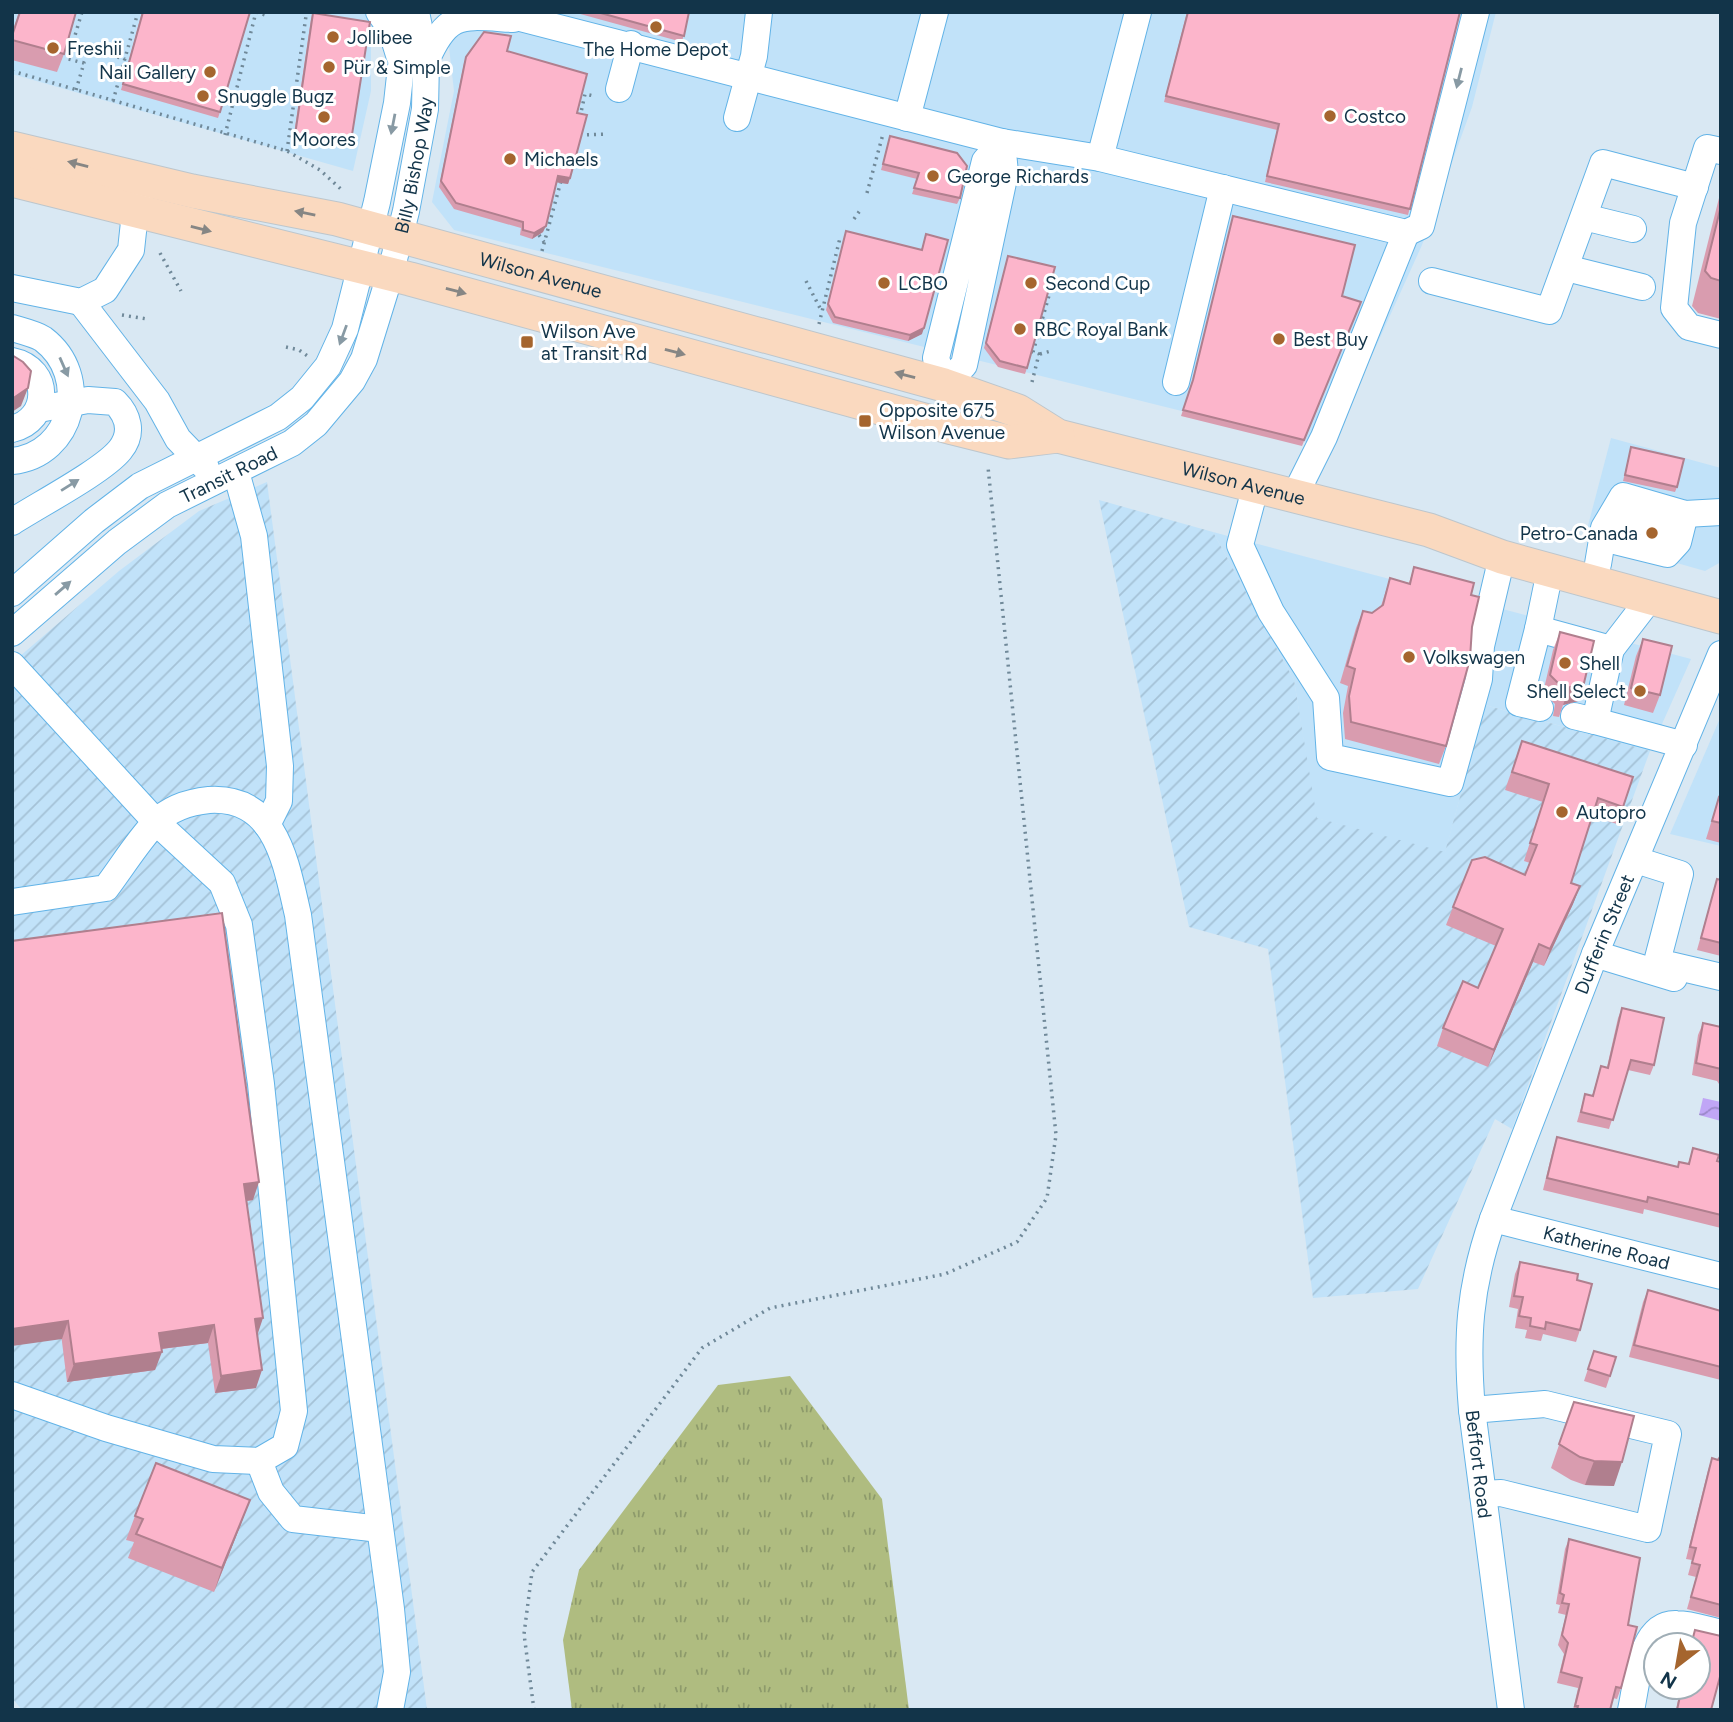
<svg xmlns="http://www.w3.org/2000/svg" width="1733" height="1722" viewBox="0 0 1733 1722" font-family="Figtree,sans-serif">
	<defs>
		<pattern id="industrial-furrows" width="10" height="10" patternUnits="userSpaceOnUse" patternTransform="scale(1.75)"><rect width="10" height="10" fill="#c1e2f9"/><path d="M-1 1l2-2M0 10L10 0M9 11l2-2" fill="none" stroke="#a5c2d7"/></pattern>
		<pattern id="grass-tufts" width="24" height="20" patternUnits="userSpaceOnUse" patternTransform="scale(1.75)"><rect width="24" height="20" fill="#afbc80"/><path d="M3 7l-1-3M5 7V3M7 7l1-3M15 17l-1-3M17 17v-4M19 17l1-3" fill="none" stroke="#8d9a6b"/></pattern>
		<pattern id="water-waves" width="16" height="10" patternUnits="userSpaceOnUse" patternTransform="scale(1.75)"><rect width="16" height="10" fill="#c0a6f6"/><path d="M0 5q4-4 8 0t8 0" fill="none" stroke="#9b88c9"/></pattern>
	</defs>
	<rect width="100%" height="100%" fill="#d9e8f3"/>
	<g fill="#c1e2f9">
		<polygon points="12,12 371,12 371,91 353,171 12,74"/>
		<polygon points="445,12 1496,12 1472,107 1422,245 1330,448 454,230 432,202 454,91"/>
		<polygon points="1611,438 1721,468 1721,562 1705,571 1585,537"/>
		<polygon points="1213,532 1691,659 1650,751 1485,705 1445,853 1316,818 1294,680"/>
		<polygon points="1721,716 1721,846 1670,834"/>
	</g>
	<g fill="url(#industrial-furrows)">
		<polygon points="267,482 427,1710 22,1710 12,1698 12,663 119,571 199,511"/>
		<polygon points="1099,500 1213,532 1294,680 1317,818 1445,852 1485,705 1650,751 1512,1129 1495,1119 1418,1289 1313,1298 1268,949 1189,927"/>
	</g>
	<polygon fill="url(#grass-tufts)" points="790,1376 882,1499 909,1710 572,1710 563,1640 579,1570 718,1385"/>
	<polygon fill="url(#water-waves)" points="1703,1098 1721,1102 1721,1121 1699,1115"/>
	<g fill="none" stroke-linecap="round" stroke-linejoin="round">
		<g stroke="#62b3e7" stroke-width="28">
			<g id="minor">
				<polyline points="379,12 391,29 399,55"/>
				<polyline points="497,12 1002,142 1100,158 1406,233 1421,226 1476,12"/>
				<path d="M426,61C448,10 462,16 513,19"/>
				<polyline points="619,89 631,44"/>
				<polyline points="737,118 754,56 759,12"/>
				<polyline points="907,118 935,12"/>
				<polygon points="1002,142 1005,173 964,365 944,385 936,358 985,161"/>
				<polyline points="1721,151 1707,148 1683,223 1674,308 1689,327 1721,335"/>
				<polyline points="1100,158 1138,12"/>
				<polyline points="1584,217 1633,229"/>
				<polyline points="1566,268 1642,287"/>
				<polyline points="1432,281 1549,311 1603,163 1695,187"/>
				<polyline points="12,288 81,302 105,290 131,250 135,213 141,192"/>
				<polyline points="81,302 157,401 178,439 206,468"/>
				<path d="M12,328C22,331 35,334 43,339C92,376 73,455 12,461"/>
				<path d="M12,361C52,369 50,420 12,429"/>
				<polyline points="1176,382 1223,188"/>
				<polyline points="236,472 254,536 280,766 279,801 267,825"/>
				<polyline points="1256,485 1240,545 1271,612 1326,698 1330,757 1450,783 1479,679 1481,646 1502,557"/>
				<polyline points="1295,495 1324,437 1406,233"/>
				<polyline points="1613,514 1680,532"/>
				<path d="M12,522C38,505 103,471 120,450C134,433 128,415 115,402L88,400L39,409"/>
				<polyline points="1602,538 1667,554 1678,542 1685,514"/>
				<polyline points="1598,564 1604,528 1623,496 1685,514 1721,512"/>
				<polyline points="1550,571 1538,629 1611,649 1651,597"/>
				<polyline points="12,593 94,521 140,486 278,417 302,398 328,366 345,329 377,202 397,103 407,12"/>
				<polyline points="1538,629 1519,703 1540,708"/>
				<path id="s1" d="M12,633L117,542L167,505L292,443L316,424L352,381L364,359L390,275L406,211L425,109L426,61L416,12"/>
				<polyline points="12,665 156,822 222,883 239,925 261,1084 294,1411 285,1446 259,1461 271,1492 293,1519 380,1529"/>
				<polyline points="1574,716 1595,721 1611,649"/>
				<polyline points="1595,721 1684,745"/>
				<polyline points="1636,860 1680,874 1657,962 1721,977"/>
				<path d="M12,902L106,888C122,867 137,842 155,823C169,809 189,802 209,800C277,796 286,864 298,915L391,1609L397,1672L390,1710"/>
				<polyline points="1595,954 1674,978"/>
				<path id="s2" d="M1493,1219L1721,1276"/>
				<polyline points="12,1395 106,1428 213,1459 259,1461"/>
				<polyline points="1472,1410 1545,1404 1668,1434 1648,1529 1501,1493 1483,1494"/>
				<path id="s3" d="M1511,1710L1472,1410C1466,1339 1469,1287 1493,1219L1595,954L1721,654"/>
				<path d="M1631,1710C1637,1684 1640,1622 1677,1624C1691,1624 1707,1630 1721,1633"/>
			</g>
		</g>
		<g stroke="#bdc6cc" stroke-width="35">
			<g id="major">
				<path id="s4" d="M12,148L192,191L337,219L944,385L1018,411L1058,436L1429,530L1502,557L1721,617"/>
				<polyline points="12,180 410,279 953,428 1009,442 1058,436"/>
			</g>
		</g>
		<g stroke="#708999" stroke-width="3.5" stroke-dasharray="2 5" stroke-linecap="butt">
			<polyline points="256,12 268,16"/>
			<polyline points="97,52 125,59"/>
			<polyline points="12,71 287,151 320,170 343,191"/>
			<polyline points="76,90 84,63 68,59 82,12"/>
			<polyline points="113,101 138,12"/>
			<polyline points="580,117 585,94 594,96"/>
			<polyline points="225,135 256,12"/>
			<polyline points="580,135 608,134"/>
			<polyline points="287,151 306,16"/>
			<polyline points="867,193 883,134"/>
			<polyline points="854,219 861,209"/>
			<polyline points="539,235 544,242"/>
			<polyline points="542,251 561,181"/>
			<polyline points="160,253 181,291"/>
			<polyline points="806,281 821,310"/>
			<polyline points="122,315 147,319"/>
			<polyline points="819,324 840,238"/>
			<polyline points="286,347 299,350 309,357"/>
			<polyline points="1040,354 1051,351"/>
			<polyline points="1032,382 1039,354 1033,352 1054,278 1052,274"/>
			<polyline points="534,1710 524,1634 532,1572 702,1348 770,1308 945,1274 1017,1242 1047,1198 1056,1135 988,467"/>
		</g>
		<use href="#minor" stroke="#fff" stroke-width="26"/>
		<use href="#major" stroke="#fad9bf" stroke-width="33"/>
	</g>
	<g fill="#d99caf">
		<polygon points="19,12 64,54 57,72 12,60 12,33"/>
		<polygon points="142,12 220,112 218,118 121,90"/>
		<polygon points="573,12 689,12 682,42"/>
		<polygon points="1187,12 1460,12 1408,215 1265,182 1277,130 1164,102"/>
		<polygon points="313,13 351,141 349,147 293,141 311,19"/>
		<polygon points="507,51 577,113 570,178 568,184 556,182 543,232 532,239 520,235 521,228 454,209 439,187 464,63 466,57"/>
		<polygon points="890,136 960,198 957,204 912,194 917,179 881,170"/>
		<polygon points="1721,190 1721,319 1698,313 1692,306"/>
		<polygon points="1233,216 1342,296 1361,302 1302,446 1181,416 1191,386"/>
		<polygon points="846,231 922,334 908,341 833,323 826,310"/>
		<polygon points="1008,256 1027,368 1025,374 998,367 984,348"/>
		<polygon points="1631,447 1677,487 1675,492 1623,481"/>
		<polygon points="1414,567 1471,595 1446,746 1439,764 1345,739 1343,713 1348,686 1340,683 1356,628 1363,611 1372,613 1381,606 1390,578 1409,583"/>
		<polygon points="1560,632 1578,701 1563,705 1559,717 1553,716 1555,704 1543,693 1553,650"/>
		<polygon points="1643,639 1660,695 1653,713 1624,705 1636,656"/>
		<polygon points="1522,741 1623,807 1617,824 1592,816 1571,883 1580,886 1573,904 1544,966 1533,962 1488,1067 1437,1046 1443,1028 1478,988 1496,946 1446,925 1453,907 1525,875 1530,863 1524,861 1543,802 1505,790"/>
		<polygon points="1719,797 1721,798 1721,843 1706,839"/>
		<polygon points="1717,879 1721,880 1721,956 1697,950"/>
		<polygon points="12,941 253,1200 247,1201 257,1334 256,1388 215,1393 208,1343 161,1349 155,1370 67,1382"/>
		<polygon points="1622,1008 1654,1065 1650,1075 1628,1070 1609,1129 1577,1122 1585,1094 1592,1096 1601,1066 1607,1067 1618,1018"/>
		<polygon points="1703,1023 1721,1027 1721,1087 1717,1081 1692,1075 1698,1035"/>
		<polygon points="1557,1137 1678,1167 1688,1164 1693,1148 1721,1162 1721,1228 1644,1209 1643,1214 1543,1190 1553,1149"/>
		<polygon points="1520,1262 1577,1280 1580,1330 1576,1342 1543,1334 1541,1341 1525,1338 1527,1330 1515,1328 1518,1309 1509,1307 1515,1274"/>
		<polygon points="1648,1290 1721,1311 1721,1380 1629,1357 1643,1302"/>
		<polygon points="1594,1351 1610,1376 1606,1388 1584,1381"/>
		<polygon points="1574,1402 1614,1486 1585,1485 1571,1480 1551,1468"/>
		<polygon points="1721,1454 1721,1618 1687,1609 1696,1577 1688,1575 1692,1560 1686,1559 1708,1470 1712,1458 1718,1460"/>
		<polygon points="135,1516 241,1524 214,1592 128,1558 134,1542 126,1540"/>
		<polygon points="1569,1539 1628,1625 1621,1688 1617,1699 1613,1698 1610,1710 1573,1710 1578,1688 1557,1683 1564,1654 1558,1645 1566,1615 1558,1613 1560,1605 1556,1604 1565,1549"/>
		<polygon points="1695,1630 1721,1636 1721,1680 1719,1679 1711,1710 1676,1710 1680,1690 1666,1687 1698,1687 1698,1645 1690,1645"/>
		<polygon points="1656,1667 1656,1685 1652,1684"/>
	</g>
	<g fill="#b07f8e">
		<polygon points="295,135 351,141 349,147 293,141"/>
		<polygon points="558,176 570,178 568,184 555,182"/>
		<polygon points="546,226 543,232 532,239 534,233"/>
		<polygon points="924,328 922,334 908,341 910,335"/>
		<polygon points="28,388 21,406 12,412 12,399"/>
		<polygon points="1584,683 1578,701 1563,705 1570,687"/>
		<polygon points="1580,886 1573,904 1544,966 1550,949"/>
		<polygon points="1539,944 1533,962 1488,1067 1494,1050"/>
		<polygon points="259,1182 253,1200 238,1202 244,1184"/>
		<polygon points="263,1318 257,1336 255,1319"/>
		<polygon points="68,1321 62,1339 12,1346 12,1329"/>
		<polygon points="214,1325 208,1343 153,1350 159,1333"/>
		<polygon points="162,1352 155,1370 67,1382 74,1364"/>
		<polygon points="262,1370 256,1388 215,1393 221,1376"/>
		<polygon points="1594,1461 1622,1462 1614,1486 1585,1485"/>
		<polygon points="250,1500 241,1524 214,1592 222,1568"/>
	</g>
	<g fill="#fcb5cb" stroke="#b07f8e" stroke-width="2">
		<polygon points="20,12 76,12 64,54 12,40 12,36"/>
		<polygon points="143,12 250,12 220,112 123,84"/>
		<polygon points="597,12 689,12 684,36"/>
		<polygon points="1188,12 1460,12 1410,209 1267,176 1279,124 1166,96"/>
		<polygon points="313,13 370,22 351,141 295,135"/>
		<polygon points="484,32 511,36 507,51 587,74 577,113 587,115 570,178 558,176 546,226 534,233 523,230 523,222 456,203 441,181 466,57"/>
		<polygon points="890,136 957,153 967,166 960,198 914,188 919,173 883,164"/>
		<polygon points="1721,206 1721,281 1711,278 1705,271"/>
		<polygon points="1233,216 1355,245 1342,296 1361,302 1304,440 1183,410 1193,380"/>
		<polygon points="846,231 922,250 926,234 948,240 924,328 910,335 835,317 828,304"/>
		<polygon points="1008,256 1055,267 1027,368 1000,361 986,343"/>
		<polygon points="12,355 23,362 31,371 28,388 12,399"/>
		<polygon points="1631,447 1684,459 1677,487 1625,475"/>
		<polygon points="1414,567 1474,583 1471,595 1479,597 1472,627 1470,659 1446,746 1351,722 1349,696 1355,669 1347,666 1363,611 1372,613 1383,605 1390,578 1410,584"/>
		<polygon points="1560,632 1594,641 1584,683 1570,687 1565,700 1559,698 1562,687 1550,675"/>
		<polygon points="1643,639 1672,646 1660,695 1631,688"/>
		<polygon points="1522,741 1633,777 1623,807 1598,798 1571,883 1580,886 1550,949 1539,944 1494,1050 1443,1028 1463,981 1478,988 1503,929 1453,907 1472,860 1485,857 1525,875 1537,845 1530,843 1549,784 1512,772"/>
		<polygon points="1719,797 1721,798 1721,823 1712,821"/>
		<polygon points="1717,879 1721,880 1721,943 1701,938"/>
		<polygon points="222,913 259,1182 244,1184 263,1318 255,1319 262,1370 221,1376 214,1325 159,1333 162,1352 74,1364 68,1321 12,1329 12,941"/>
		<polygon points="1622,1008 1664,1018 1654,1065 1631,1060 1613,1120 1581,1112 1585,1094 1593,1096 1601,1066 1608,1068"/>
		<polygon points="1703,1023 1721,1027 1721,1069 1696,1063"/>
		<polygon points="1557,1137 1678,1167 1679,1162 1689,1164 1693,1148 1719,1155 1717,1161 1721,1162 1721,1215 1648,1197 1647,1202 1547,1178"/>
		<polygon points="1520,1262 1578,1274 1577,1280 1592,1284 1580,1330 1546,1322 1545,1329 1530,1326 1531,1318 1519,1316 1523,1297 1514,1296"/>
		<polygon points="1648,1290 1721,1311 1721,1367 1634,1345"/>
		<polygon points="1594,1351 1616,1357 1610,1376 1588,1369"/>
		<polygon points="1574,1402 1634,1416 1622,1462 1594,1461 1580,1457 1559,1444"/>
		<polygon points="1721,1455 1721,1605 1691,1597 1700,1565 1692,1563 1696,1548 1690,1547 1712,1458 1718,1460"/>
		<polygon points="156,1463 250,1500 222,1568 136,1534 143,1519 135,1516"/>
		<polygon points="1569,1539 1640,1558 1628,1625 1637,1627 1621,1688 1616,1687 1610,1710 1577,1710 1578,1706 1575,1706 1582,1678 1561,1672 1568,1643 1562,1635 1569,1604 1562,1603 1564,1595 1560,1593"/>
		<polygon points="1695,1630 1721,1636 1721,1673 1711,1710 1677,1710 1682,1687 1698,1687 1698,1645 1691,1645"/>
	</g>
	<defs><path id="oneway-solid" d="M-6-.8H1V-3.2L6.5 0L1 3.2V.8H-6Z" transform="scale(1.75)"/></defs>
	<g fill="#889aa4">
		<use href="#oneway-solid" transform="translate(1459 78) rotate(104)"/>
		<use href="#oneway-solid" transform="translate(393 124) rotate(101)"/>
		<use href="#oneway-solid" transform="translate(343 335) rotate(110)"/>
		<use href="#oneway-solid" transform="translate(64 367) rotate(66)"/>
		<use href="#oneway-solid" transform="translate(70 485) rotate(-32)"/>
		<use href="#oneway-solid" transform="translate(63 588) rotate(-41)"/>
	</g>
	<g fill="#868684">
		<use href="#oneway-solid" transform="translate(78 164) rotate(-166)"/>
		<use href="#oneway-solid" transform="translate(305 213) rotate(-169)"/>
		<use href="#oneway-solid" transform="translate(201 229) rotate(14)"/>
		<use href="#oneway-solid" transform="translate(456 291) rotate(15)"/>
		<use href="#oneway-solid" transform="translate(675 352) rotate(15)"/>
		<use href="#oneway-solid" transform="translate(905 375) rotate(-165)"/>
	</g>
	<g fill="#a5652e" stroke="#fff" stroke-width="2.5">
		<circle cx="656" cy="27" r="7"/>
		<circle cx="333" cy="37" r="7"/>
		<circle cx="53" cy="48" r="7"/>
		<circle cx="329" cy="67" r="7"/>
		<circle cx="210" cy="72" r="7"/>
		<circle cx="203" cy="96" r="7"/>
		<circle cx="1330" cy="116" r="7"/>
		<circle cx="324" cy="117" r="7"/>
		<circle cx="510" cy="159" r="7"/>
		<circle cx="933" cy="176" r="7"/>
		<circle cx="884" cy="283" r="7"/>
		<circle cx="1031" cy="283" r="7"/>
		<circle cx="1020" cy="329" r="7"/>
		<circle cx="1279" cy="339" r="7"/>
		<rect x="520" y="335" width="14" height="14" rx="3.5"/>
		<rect x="858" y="414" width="14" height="14" rx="3.5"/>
		<circle cx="1652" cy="533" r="7"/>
		<circle cx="1409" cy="657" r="7"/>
		<circle cx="1565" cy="663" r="7"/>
		<circle cx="1640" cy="691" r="7"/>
		<circle cx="1562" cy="812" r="7"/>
	</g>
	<g text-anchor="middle" stroke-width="6" stroke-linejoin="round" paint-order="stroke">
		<g font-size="19" fill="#123449" stroke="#fff" text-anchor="start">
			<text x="347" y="44">Jollibee</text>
			<text x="67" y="55">Freshii</text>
			<text x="656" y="56" text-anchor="middle">The Home Depot</text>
			<text x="343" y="74">Pür &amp; Simple</text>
			<text x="196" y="79" text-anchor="end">Nail Gallery</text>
			<text x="217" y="103">Snuggle Bugz</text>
			<text x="1344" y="123">Costco</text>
			<text x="324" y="146" text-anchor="middle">Moores</text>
			<text x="524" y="166">Michaels</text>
			<text x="947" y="183">George Richards</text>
			<text x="898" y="290">LCBO</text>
			<text x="1045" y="290">Second Cup</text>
			<text x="1034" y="336">RBC Royal Bank</text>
			<text x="541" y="338">Wilson Ave<tspan x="541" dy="22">at Transit Rd</tspan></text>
			<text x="1293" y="346">Best Buy</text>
			<text x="879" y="417">Opposite 675<tspan x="879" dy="22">Wilson Avenue</tspan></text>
			<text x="1638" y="540" text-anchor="end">Petro-Canada</text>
			<text x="1423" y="664">Volkswagen</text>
			<text x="1579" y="670">Shell</text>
			<text x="1626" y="698" text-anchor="end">Shell Select</text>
			<text x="1576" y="819">Autopro</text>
		</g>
		<g font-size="19" fill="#123449" stroke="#fff">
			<text dy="7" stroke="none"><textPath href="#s1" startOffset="653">Billy Bishop Way</textPath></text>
			<text dy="7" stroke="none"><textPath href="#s4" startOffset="544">Wilson Avenue</textPath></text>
			<text dy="7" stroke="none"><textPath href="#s1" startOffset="270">Transit Road</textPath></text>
			<text dy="7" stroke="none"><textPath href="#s4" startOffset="1279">Wilson Avenue</textPath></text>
			<text dy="7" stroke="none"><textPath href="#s3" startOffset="802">Dufferin Street</textPath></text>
			<text dy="7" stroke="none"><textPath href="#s2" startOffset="117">Katherine Road</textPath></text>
			<text transform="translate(1479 1464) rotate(83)" y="7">Beffort Road</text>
		</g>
	</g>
	<rect width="1733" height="1722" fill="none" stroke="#123449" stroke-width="28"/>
	<g transform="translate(1677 1666) rotate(211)"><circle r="33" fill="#ffffff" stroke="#a0aeb6" stroke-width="2"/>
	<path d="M0-5L12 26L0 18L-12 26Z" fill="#a5652e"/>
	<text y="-10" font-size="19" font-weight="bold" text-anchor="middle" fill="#123449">N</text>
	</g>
</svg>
